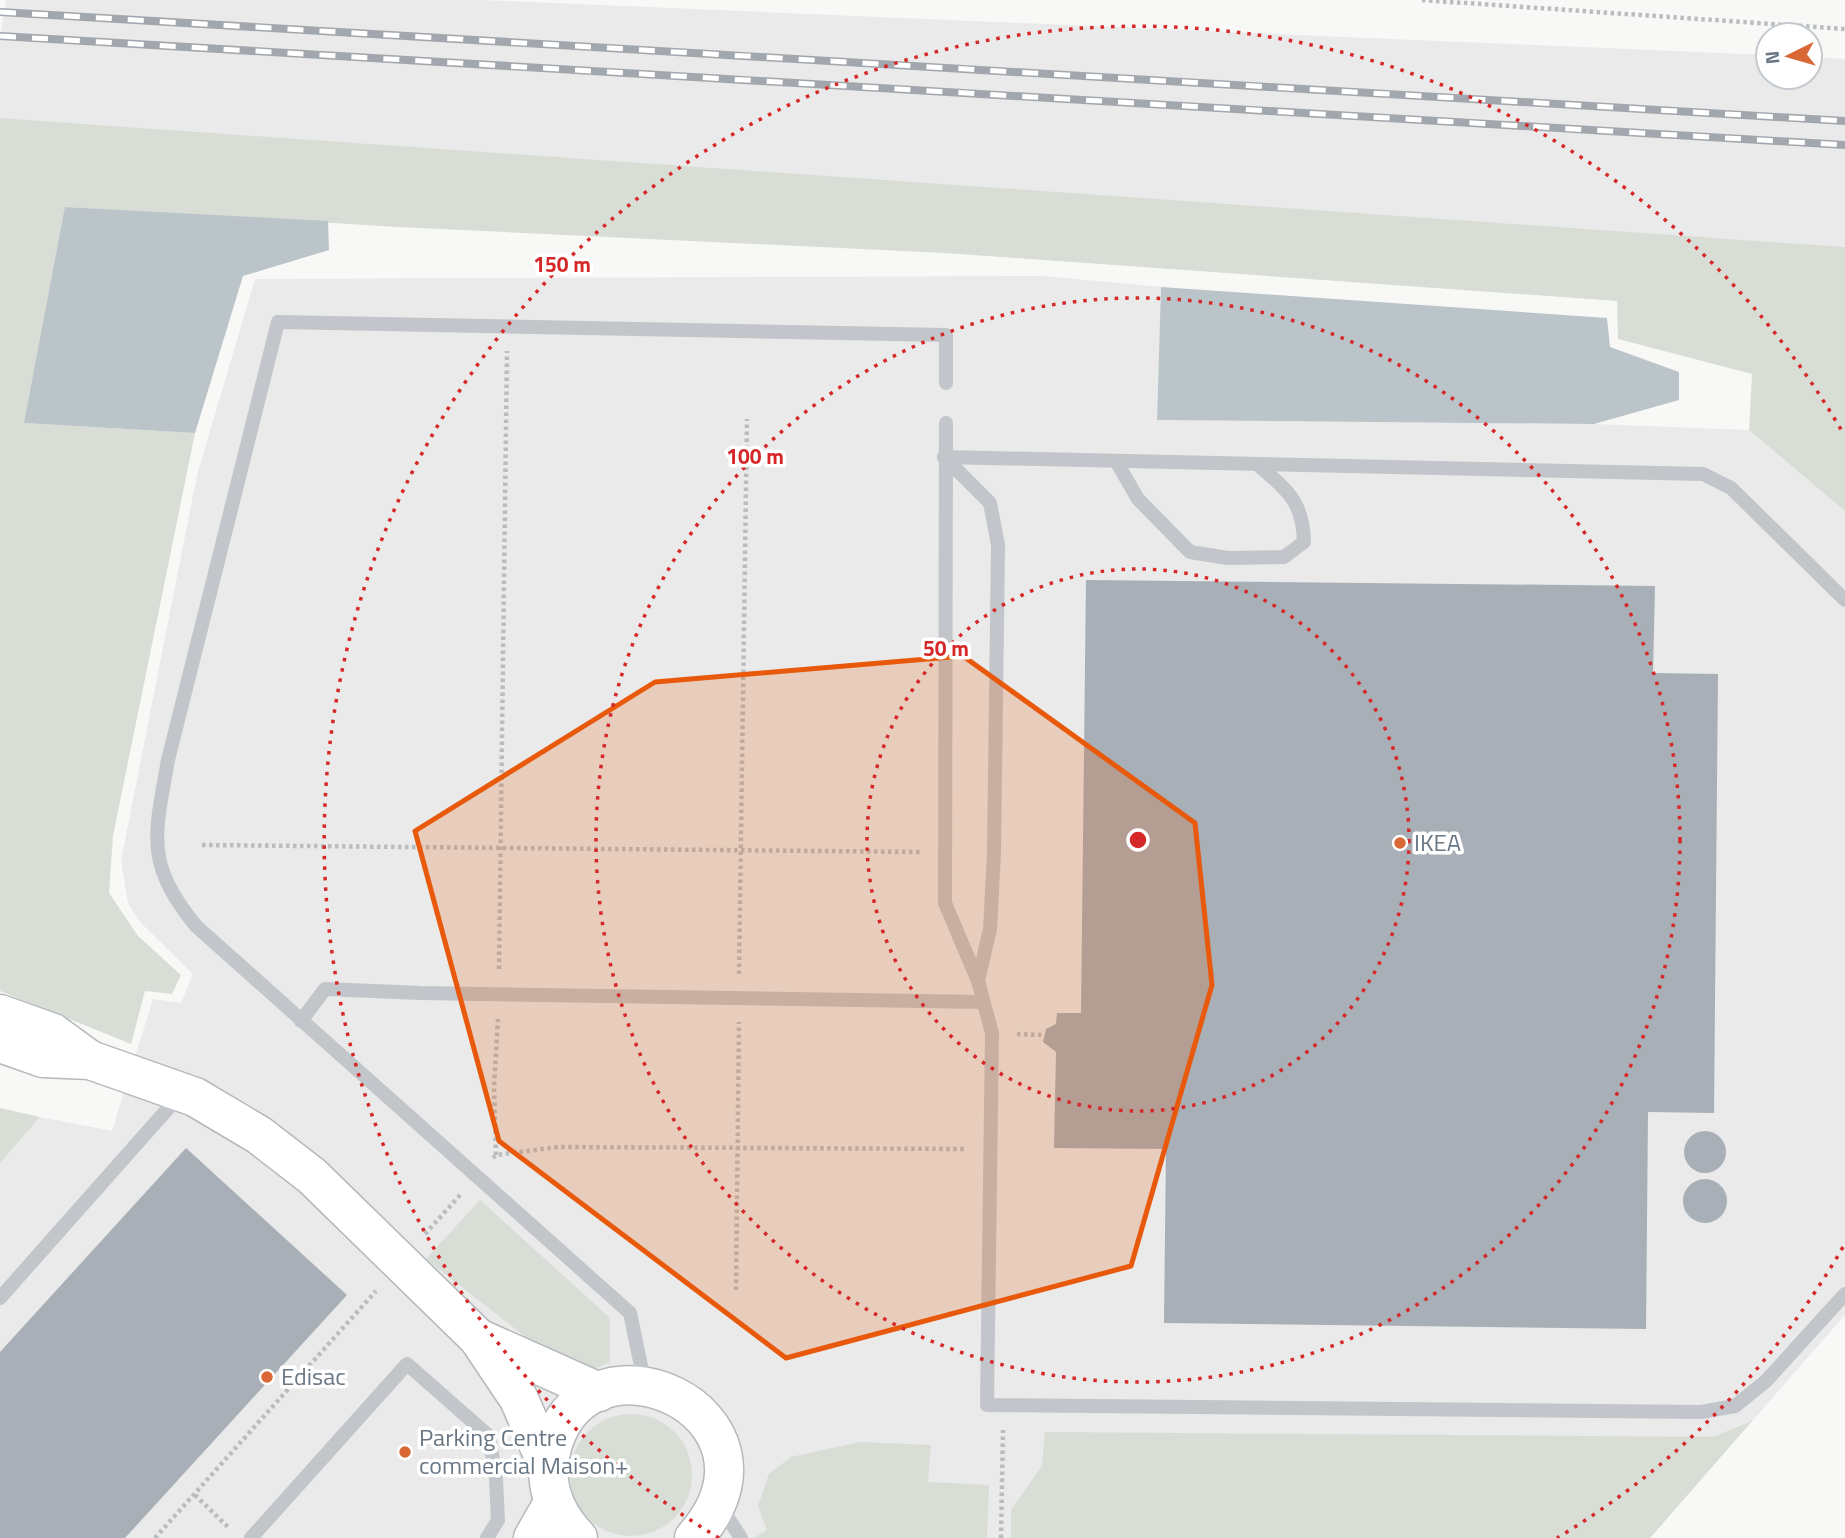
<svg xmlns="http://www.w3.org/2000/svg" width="1845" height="1538" viewBox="0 0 1845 1538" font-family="'Titillium Web',sans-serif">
	<rect width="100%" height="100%" fill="#f8f9f6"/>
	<g fill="#e9eae9">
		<polygon points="6,0 482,0 1768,55 1768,77 1810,77 1810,57 1845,59 1845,247 0,118 0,37"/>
		<polygon points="1044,276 1161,287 1157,420 1594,424 1749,430 1845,511 1845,1315 1650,1538 0,1538 0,1163 40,1117 112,1131 153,999 181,1003 193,974 140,922 128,903 121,861 197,475 255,279"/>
	</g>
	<g fill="#d8ddd6">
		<polygon points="0,118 1845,247 1845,511 1749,430 1752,374 1618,339 1617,301 945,253 398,227 66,207 25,423 195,433 113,836 109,893 138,936 181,975 172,994 145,991 131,1044 0,991"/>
		<polygon points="0,1108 40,1117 0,1163"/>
		<polygon points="480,1200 610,1318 610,1362 586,1372 555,1360 426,1259"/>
		<circle cx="631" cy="1475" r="61"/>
		<polygon points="1752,1421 1650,1538 1011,1538 1011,1510 1042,1466 1045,1432 1713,1437"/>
		<polygon points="860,1442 931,1445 928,1482 989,1485 987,1538 754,1538 767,1530 758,1506 769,1474 791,1457"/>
	</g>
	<g fill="#bac4c9">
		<polygon points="65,207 328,221 329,250 243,276 195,433 24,423"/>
		<polygon points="1161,287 1607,318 1610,347 1679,372 1679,400 1594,424 1157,420"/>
	</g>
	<g fill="#a8afb6">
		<polygon points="1086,580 1655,586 1653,673 1718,674 1714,1113 1648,1112 1646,1329 1164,1323 1166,1149 1054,1148 1056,1052 1043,1042 1046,1029 1056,1024 1057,1013 1081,1013"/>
		<circle cx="1705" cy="1152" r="21"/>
		<polygon points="186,1148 347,1295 125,1538 0,1538 0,1352"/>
		<circle cx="1705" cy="1201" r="22"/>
	</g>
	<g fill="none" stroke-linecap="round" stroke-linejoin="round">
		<g stroke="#b4b9be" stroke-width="41">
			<g id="secondary">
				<polyline points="533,1538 553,1503"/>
				<path d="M578,1538C556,1515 544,1488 550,1456C579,1312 804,1413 694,1538"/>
			</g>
		</g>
		<g stroke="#b5b8bc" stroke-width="41">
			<g id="highway">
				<polyline points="0,1014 53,1033 90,1060"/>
				<polyline points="0,1043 43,1058 90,1060 195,1097 259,1135 312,1176 478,1338 519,1399 548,1467"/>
				<polyline points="478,1338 599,1392"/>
			</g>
		</g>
		<g stroke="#babdbf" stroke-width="4.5" stroke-dasharray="3.5 3.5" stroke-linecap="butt">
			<polyline points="1422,0 1845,29"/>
			<polyline points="202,845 922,852"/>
			<polyline points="499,969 507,351"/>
			<polyline points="739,974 747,419"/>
			<polyline points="1017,1034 1043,1035"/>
			<polyline points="496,1155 494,1087 498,1019"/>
			<polyline points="493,1158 496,1155 558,1147 965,1149"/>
			<polyline points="425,1234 461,1194"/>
			<polyline points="736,1290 739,1022"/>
			<polyline points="195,1495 229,1528"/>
			<polyline points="155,1538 376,1291"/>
			<polyline points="1001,1538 1003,1430"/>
		</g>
		<g stroke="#c2c5c9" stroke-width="14">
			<polyline points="946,423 945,903 978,981 992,1033 987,1405 1701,1412 1735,1406 1766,1381 1845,1294"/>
			<polyline points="944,457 1703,474 1731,488 1845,600"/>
			<polyline points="944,457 990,503 998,545 994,853 990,929 978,981"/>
			<path d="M1116,461L1138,499L1190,552L1228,558L1284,557L1304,542C1303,501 1287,490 1257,464"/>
			<polyline points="301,1021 325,989 421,993 983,1002"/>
			<polyline points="0,1298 180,1095"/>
			<path d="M645,1385L630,1313L196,926C144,862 155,835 168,760L278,322L946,335V383"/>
			<polyline points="719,1504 741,1538"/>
			<polyline points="251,1538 407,1364 489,1436 496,1479 498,1520 487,1538"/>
		</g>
		<use href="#secondary" stroke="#fff" stroke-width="38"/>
		<use href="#highway" stroke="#fff" stroke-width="38"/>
		<g stroke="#a1a7ad" stroke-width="8">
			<g id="rail">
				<polyline points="0,12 1845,121"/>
				<polyline points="0,36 1845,145"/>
			</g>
		</g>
		<use href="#rail" stroke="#fff" stroke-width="5" stroke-dasharray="16" stroke-linecap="butt"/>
	</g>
	<path fill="#e8590c" fill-opacity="0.2" stroke="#e8590c" stroke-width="5" stroke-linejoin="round" d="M963,656L1195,823L1212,985L1131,1266L786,1358L499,1141L415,831L655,682Z"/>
	<g fill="none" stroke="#d62828" stroke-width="3.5" stroke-dasharray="3.5 7">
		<circle cx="1138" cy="840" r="271"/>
		<circle cx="1138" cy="840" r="542"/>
		<path d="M1843 1247A814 814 0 0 1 1557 1538M719 1538A814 814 0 1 1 1843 433"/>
	</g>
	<g fill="#d96836" stroke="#fff" stroke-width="2.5">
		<circle cx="1400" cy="843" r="7"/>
		<circle cx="267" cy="1377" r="7"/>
		<circle cx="405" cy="1452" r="7"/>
	</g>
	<g text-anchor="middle" stroke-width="7" stroke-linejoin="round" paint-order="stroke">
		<g font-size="24" fill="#697785" stroke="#fff" text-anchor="start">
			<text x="1414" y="851">IKEA</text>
			<text x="281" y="1385">Edisac</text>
			<text x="419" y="1446">Parking Centre<tspan x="419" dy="28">commercial Maison+</tspan></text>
		</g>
	</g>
	<circle cx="1138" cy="840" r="10" fill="#d62828" stroke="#fff" stroke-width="3.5"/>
	<g font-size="21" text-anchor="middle" font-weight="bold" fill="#d62828" stroke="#fff" stroke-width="7" stroke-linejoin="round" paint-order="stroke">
		<text x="562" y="272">150 m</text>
		<text x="755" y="464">100 m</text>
		<text x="946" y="656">50 m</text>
	</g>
	<g transform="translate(1789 56) rotate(265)"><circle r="33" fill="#ffffff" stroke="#c3c9ce" stroke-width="2"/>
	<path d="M0-5L12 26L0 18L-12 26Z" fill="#d96836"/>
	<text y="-10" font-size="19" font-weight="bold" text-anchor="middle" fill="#697785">N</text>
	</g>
</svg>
